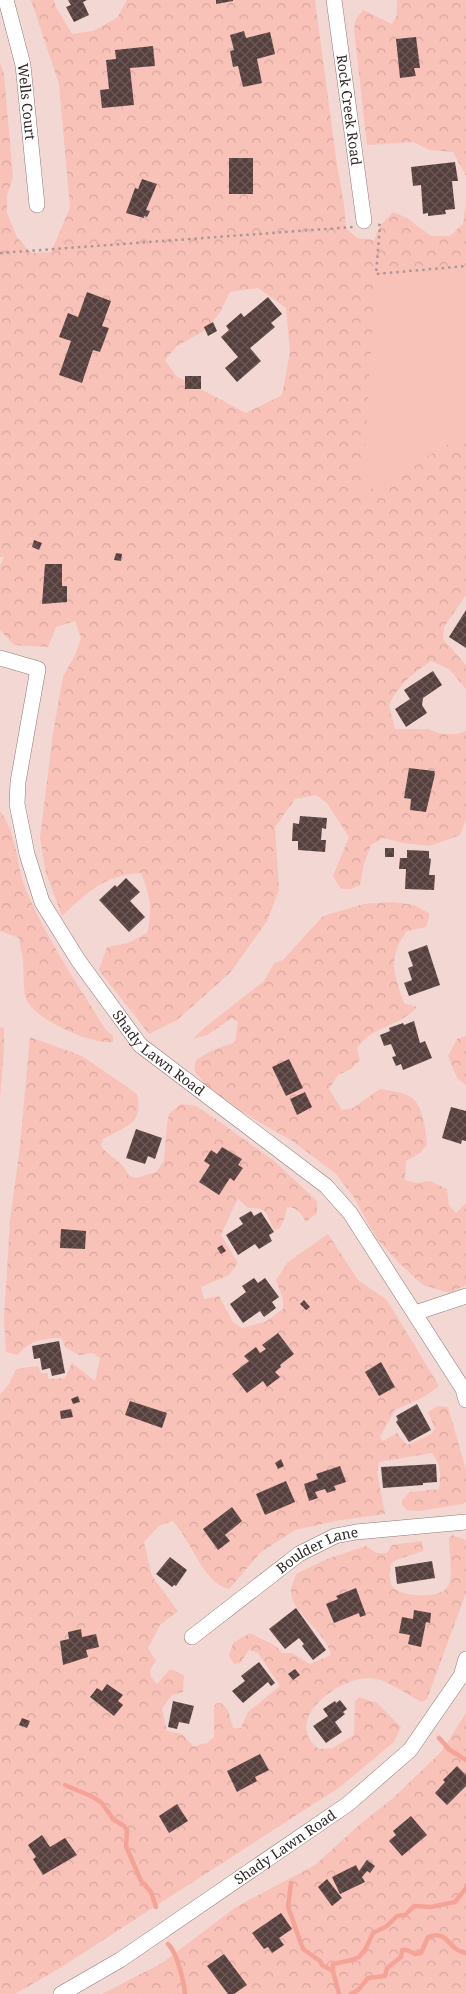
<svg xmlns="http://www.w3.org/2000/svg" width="466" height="1994" viewBox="0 0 466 1994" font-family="'Noto Serif',serif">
	<defs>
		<pattern id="forest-crowns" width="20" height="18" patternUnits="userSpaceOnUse" patternTransform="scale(1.25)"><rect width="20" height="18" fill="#f9c2b9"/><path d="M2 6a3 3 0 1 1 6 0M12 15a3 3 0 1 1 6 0" fill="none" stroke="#d6a79f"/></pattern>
		<pattern id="building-cross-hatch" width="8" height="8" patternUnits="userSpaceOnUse" patternTransform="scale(1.25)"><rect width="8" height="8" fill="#56403d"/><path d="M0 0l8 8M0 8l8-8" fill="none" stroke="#6c5957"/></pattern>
	</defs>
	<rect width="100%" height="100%" fill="#f2d7d3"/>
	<g fill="url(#forest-crowns)" fill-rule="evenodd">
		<path d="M31,0H54L56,7L72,34L93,31L117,18L127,0H315L337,165L344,204L346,228L357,238L374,240L381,225L393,212L407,218L431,236H450L463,224L466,201V595L444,627L443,639L466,665V689L449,669L431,661C411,675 401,682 389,705L395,729H428L441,734H457L466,731V819L460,835L430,846L403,843L383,838L371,845L364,864L360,885L351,889H341L333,876L349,837L327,803L316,795L295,799L275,827L279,890L267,921L230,973L177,1020L149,1034L99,970L107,947L128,943L147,933C153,909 150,896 141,873C104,875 88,892 62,916L46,873L40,838L53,733L63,677L76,653L81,638L75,621L56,627L48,647L14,645L0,630V566L4,557H0V63L4,74L13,177L7,196V213L17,237L31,253L51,252L70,208L59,84ZM258,288L286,308L290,352L282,395L246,413L176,376L165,360L177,346L204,331L219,314L230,292Z"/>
		<polygon points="397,0 466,0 466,176 453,152 430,150 413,142 367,145 354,29 356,19 363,10 392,24 397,15"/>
		<path d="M0,811C17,833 16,865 26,890C46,939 78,984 105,1029L113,1036V1042C92,1045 35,1020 26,999C23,990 24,971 23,961C22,953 20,946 19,938L0,931Z"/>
		<path d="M393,902L414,905L430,914L426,927L407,931C387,957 394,975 404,1003L417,1007C398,1028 375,1024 357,1048L360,1060L351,1069L338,1075L329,1089L342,1110L353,1108L380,1089C389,1091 402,1091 411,1097C423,1105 426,1131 427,1145L420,1153L406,1161L405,1180L416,1183L430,1181L447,1189L449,1205L456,1213L466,1203V1285L450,1293L423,1285L399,1263L377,1239L353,1196L336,1174L294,1142L214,1096L194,1070L196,1060L211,1051L235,1042L238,1022L232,1018L207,1035L193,1039L204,1028L264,981L274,963L283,960L323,916L364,904Z"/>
		<polygon points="0,1027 4,1028 4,1049 0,1099"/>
		<polygon points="466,1036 466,1085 457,1078 448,1056 457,1039"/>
		<path d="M30,1037L82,1056L137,1094C144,1124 126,1126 103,1139L101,1146C112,1160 120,1158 129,1176L136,1178L156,1172L164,1161L167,1124L169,1114L181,1104L196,1106L217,1120L274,1161L317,1201V1213L306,1222C301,1214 298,1207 287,1207L285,1217L280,1228L274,1230C267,1214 267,1207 248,1208L238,1199L234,1206L221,1235L238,1263L229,1275L201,1287L204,1299L219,1296L233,1322L242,1328L265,1322L283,1309V1299L276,1280L288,1262L328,1234L358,1280L387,1300L439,1386L424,1397L395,1410L380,1437L383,1441L397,1433L407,1445L430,1435L435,1429L428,1412L438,1406L448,1407L466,1470V1501L463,1504L419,1511L407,1510L402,1505V1500L410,1492L439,1489C441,1475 441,1464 432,1453L379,1462L377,1472L385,1514L341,1520L295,1530L260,1553L229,1589C202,1583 191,1538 172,1521L159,1526L144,1542L152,1576L178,1611L160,1625L148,1648L156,1661L150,1670L151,1677L157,1684L170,1669L184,1675L183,1692L172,1695L162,1708L167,1731L182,1734L193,1746L207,1743L214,1737V1706L217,1703H221L228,1710L233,1728H241L248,1712L280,1686L258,1653L249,1650L240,1663L234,1664L229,1656L233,1643L250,1633L276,1646L282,1653H292L310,1664L331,1655C327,1632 288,1611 291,1589C292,1584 295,1579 296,1574L327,1559L366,1546L377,1553H387L392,1545L422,1541L423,1551L396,1560L391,1564C390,1571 388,1581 393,1587C401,1597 438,1599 447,1588C454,1579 449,1550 449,1538L452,1535L466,1540V1593L427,1699L422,1702C410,1696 389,1682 377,1679C346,1671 278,1719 319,1749L333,1748L354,1735L355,1702L359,1697L377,1703L401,1727L394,1742L340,1787L60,1968L15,1994H0V1395L9,1384L16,1369L38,1366L41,1373H48V1379L65,1378L72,1363L95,1381L100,1358L93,1353L79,1355L65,1347L62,1338C43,1338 30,1340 18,1355L6,1352L4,1318L10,1220L20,1146Z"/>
		<polygon points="466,1713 466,1994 102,1994 162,1963 236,1907 315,1865 359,1825 393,1798 441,1752"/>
	</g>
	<polygon fill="#f9c2b9" points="466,266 466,434 362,494 376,274"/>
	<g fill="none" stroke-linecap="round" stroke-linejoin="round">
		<g stroke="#f6a397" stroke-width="4.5">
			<polyline points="439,1738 450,1750 466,1760"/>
			<polyline points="65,1785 93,1797 102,1803 113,1819 124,1826 127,1830 126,1846 141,1881 151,1892 156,1907"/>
			<polyline points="291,1883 288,1907 303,1949 320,1961 322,1965 333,1971"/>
			<path d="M168,1944C177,1952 184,1982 185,1994"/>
			<polyline points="339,1994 333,1971 333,1964 352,1960 359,1957 365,1950 373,1933 387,1926 397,1916 405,1915 414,1906 431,1907 455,1902 466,1888"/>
			<path d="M351,1994L358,1990L368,1978L385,1976L387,1968L401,1957L402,1950H407L415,1954L421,1953L428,1937C449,1929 447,1950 466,1953"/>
		</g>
	</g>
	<g fill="url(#building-cross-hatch)">
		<polygon points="68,0 87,0 83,2 89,15 74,22 66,7 71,5"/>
		<polygon points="216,0 233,0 233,1 216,4"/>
		<polygon points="244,31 246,38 270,32 275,54 257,59 262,83 243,87 238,66 233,67 230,51 234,50 230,35"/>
		<polygon points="416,37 420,68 414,68 416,76 400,78 396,39"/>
		<polygon points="153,46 155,66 130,68 134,105 102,108 100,90 109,89 106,60 116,59 115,50"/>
		<rect x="229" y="158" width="24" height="36"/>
		<polygon points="455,162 458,181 452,181 455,209 445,210 446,214 428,216 428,213 423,214 421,185 413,186 411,167"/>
		<polygon points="142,179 157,184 146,210 150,211 147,217 144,216 144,218 126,213 135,188 138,189"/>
		<polygon points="87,292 111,301 102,326 109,328 100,352 93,350 82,383 59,375 71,341 59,337 68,313 78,317"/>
		<polygon points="268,297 282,314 271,323 275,327 250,348 261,361 237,382 225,368 238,357 221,337 229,330 226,326 241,313 244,317"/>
		<polygon points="213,322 217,331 208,336 204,327"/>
		<rect x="185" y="376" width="16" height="13"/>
		<polygon points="34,540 42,543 39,550 32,547"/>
		<polygon points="116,553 122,554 121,561 114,560"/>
		<polygon points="45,564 62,564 62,586 67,586 67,602 42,604"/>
		<polygon points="466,610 466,648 449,637"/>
		<polygon points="433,671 442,685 423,698 422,705 427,713 406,727 395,709 410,699 404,690"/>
		<polygon points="409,768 434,771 435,774 426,812 410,810 411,799 404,798"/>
		<polygon points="300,816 327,818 326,829 322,828 321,840 326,840 325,852 298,850 298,841 292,841 293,823 299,824"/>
		<rect x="385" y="848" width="9" height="9"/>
		<polygon points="407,850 429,851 429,858 431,859 429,875 435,875 434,890 405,889 406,869 399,869 400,858 407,858"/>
		<polygon points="126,878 140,892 130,901 145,917 129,932 99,900 115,885 117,887"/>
		<polygon points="427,945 440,985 409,996 404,983 412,980 408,968 413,966 408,952"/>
		<polygon points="414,1021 420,1043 425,1041 432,1058 403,1070 401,1064 396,1066 392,1057 396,1056 391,1044 384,1046 380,1035 390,1031 389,1028 403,1023 404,1025"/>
		<polygon points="289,1059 303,1088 286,1096 272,1067"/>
		<polygon points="305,1092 312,1107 297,1115 290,1099"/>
		<polygon points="451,1107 466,1111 466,1141 462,1140 461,1144 442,1138"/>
		<polygon points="136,1129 162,1138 155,1159 148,1156 145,1164 126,1158"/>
		<polygon points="222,1147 242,1159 238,1165 243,1168 234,1181 230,1178 219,1195 199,1182 210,1165 204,1161 211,1150 217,1154"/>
		<polygon points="251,1211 254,1216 261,1212 274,1232 269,1235 272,1241 259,1249 255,1244 238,1255 226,1235 243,1224 239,1218"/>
		<polygon points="61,1229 86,1231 85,1249 60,1248"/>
		<polygon points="222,1245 226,1251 221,1254 217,1248"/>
		<polygon points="254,1278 258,1283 265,1278 279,1297 272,1302 276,1308 264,1317 260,1311 243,1323 230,1304 246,1292 242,1286"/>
		<polygon points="304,1300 310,1307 306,1310 300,1304"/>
		<polygon points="278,1333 294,1354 280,1365 281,1367 275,1372 280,1377 267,1387 263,1381 247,1393 232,1374 249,1361 244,1356 256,1347 260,1353 266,1349 262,1345"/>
		<polygon points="59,1341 65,1373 52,1376 50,1368 42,1370 40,1358 34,1359 32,1346"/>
		<polygon points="381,1362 395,1387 379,1396 365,1372"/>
		<polygon points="78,1396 80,1402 73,1404 71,1399"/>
		<polygon points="130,1401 167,1413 162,1428 125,1415"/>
		<polygon points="417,1404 431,1430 409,1442 396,1422 398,1420 396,1416"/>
		<polygon points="71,1409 73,1417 61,1419 60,1411"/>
		<polygon points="281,1459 284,1466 278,1469 275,1463"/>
		<polygon points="436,1464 437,1482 423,1483 423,1485 383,1488 381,1467"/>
		<polygon points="340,1466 346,1482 334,1486 336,1490 327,1493 325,1489 315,1492 318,1498 309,1501 304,1484 318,1479 316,1474"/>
		<polygon points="286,1481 295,1502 265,1515 256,1494"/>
		<polygon points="232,1507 242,1521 225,1535 230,1541 218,1550 203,1529"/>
		<polygon points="170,1557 187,1570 176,1586 174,1585 172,1587 156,1574"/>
		<polygon points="432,1561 435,1578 397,1584 395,1567"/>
		<polygon points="356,1588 366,1615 360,1617 359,1613 334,1623 326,1604 338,1599 336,1596"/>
		<polygon points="296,1608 326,1650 313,1660 302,1646 304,1644 299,1638 285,1649 269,1629"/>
		<polygon points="414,1610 431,1613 430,1623 426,1622 421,1647 408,1644 410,1635 399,1633 402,1617 413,1619"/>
		<polygon points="81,1629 82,1637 96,1634 99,1647 86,1650 88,1657 63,1665 60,1641 69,1639 68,1632"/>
		<polygon points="259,1662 275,1683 271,1686 268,1682 243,1703 232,1691 245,1681 241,1676"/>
		<polygon points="295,1669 300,1675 293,1680 288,1674"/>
		<polygon points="107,1684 123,1695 118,1701 123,1705 114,1716 90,1697 97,1688 102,1691"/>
		<polygon points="340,1700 347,1709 343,1712 345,1714 335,1722 342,1732 326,1743 313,1726 328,1716 323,1709 335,1701 336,1703"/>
		<polygon points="173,1701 194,1706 189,1724 179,1722 177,1729 168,1727"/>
		<polygon points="22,1718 30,1721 27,1728 19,1725"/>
		<polygon points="260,1754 269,1770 255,1777 257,1781 237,1792 227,1771"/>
		<polygon points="457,1766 466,1775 466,1786 447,1805 435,1793 445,1782 443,1780"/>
		<polygon points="177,1804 188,1821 169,1833 159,1816"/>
		<polygon points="411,1816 427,1835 402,1856 389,1841 396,1835 393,1831"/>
		<polygon points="42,1835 50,1847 65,1838 77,1855 43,1875 33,1859 36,1857 28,1845"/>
		<polygon points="367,1860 375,1866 370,1873 367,1871 362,1877 365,1882 340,1894 332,1877 356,1865 359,1871"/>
		<polygon points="327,1879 342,1898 332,1906 318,1887"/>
		<polygon points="281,1913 292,1929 279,1938 284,1945 272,1953 268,1947 264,1949 252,1933"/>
		<polygon points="224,1954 247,1985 234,1994 228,1994 207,1966"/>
	</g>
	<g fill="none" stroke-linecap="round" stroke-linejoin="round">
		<g stroke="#917976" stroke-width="16">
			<g id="minor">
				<path id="s1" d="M6,0L23,65L37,205"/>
				<path id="s2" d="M334,0L364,221"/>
				<path id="s3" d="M0,658L38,669L18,782L17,804L27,854L42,902L78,960L140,1045L326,1186L350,1213L463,1389L466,1400"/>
				<polyline points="415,1313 466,1296"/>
				<path id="s4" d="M192,1637L299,1554L335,1536L356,1532L466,1522"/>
				<path id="s5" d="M61,1994L120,1960L348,1804L410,1750L461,1676L466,1659"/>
			</g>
		</g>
		<g stroke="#ac9794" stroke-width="2.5" stroke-dasharray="2.5 4" stroke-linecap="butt">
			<polyline points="378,225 380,225 376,274 466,266"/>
			<polyline points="0,253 353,227"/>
		</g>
		<use href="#minor" stroke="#fff" stroke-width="15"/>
	</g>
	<g text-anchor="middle" stroke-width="5" stroke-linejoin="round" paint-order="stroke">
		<g font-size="14" fill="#322826" stroke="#fce6e2">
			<text dy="5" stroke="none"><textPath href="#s1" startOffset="104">Wells Court</textPath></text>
			<text dy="5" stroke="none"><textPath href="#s2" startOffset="111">Rock Creek Road</textPath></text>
			<text dy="5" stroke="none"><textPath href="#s3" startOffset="470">Shady Lawn Road</textPath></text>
			<text dy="5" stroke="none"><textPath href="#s4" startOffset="154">Boulder Lane</textPath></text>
			<text dy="5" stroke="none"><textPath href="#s5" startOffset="268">Shady Lawn Road</textPath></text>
		</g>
	</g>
</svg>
